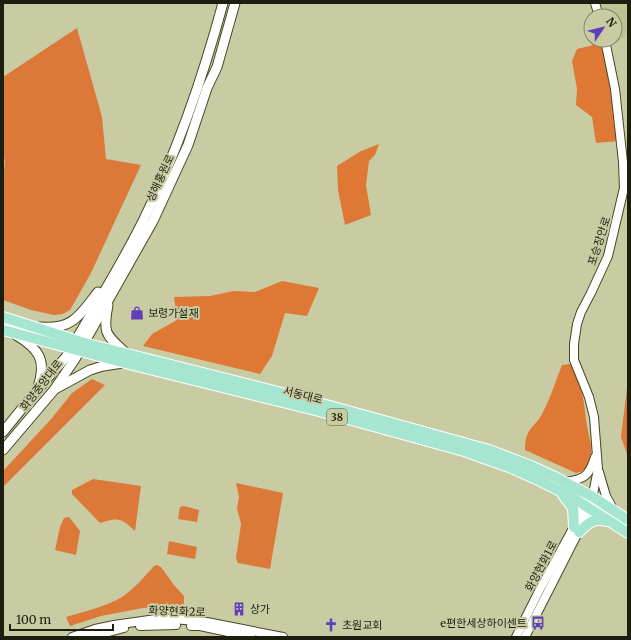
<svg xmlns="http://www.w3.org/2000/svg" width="631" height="640" viewBox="0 0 631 640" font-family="Merriweather,'Noto Sans KR',serif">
	<rect width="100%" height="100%" fill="#c9cca3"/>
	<polygon fill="#bfc292" points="602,3 628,3 628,35 611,45 610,40 615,40 615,16 605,16"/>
	<g fill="#dc7939">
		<polygon points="77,28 102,117 106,159 141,165 91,273 70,310 63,314 54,315 31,310 3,300 3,181 5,161 3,155 3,77"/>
		<polygon points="92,379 105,385 3,487 3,471 52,418 72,393"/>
		<path d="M93,479L141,486L135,531C121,518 119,517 100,523L72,494V490Z"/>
		<polygon points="236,483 283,493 270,569 238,563 236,558 241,524 237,508 239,497"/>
		<polygon points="184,506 199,510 197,522 178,519 180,507"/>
		<polygon points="69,517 80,531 76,555 55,550 60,527 64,518"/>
		<polygon points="169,541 197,547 195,559 167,554"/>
		<path d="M157,565L161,567L174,585L184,596V607L143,608L101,616L70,626L66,617C85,611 105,607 122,597C134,589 144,577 154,566Z"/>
	</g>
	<g fill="#e07835">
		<polygon points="602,43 613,95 618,141 596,143 592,117 576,105 577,89 572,61 577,49"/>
		<polygon points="379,144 375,155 369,161 366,185 371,215 345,225 338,190 337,166 361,151"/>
		<polygon points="282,281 319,288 307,316 285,313 272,356 260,374 143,346 152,334 177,320 174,297 210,296 234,291 255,292"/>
		<path d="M570,364C583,382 584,405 587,426C589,438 594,451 590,463C587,470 582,472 576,473L525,450C525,426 535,429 543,412C551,397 556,380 562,365Z"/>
		<polygon points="628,380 628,457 621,437"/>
	</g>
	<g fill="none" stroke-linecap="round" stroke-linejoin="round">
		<g stroke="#464723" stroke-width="10">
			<g id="tertiary">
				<polyline points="595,3 599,16"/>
				<polyline points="599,472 606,496 613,509"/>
				<path d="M565,482C584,479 589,477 595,457"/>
				<polyline points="140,626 176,625"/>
				<polyline points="191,626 200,626 251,637"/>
				<polyline points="72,637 95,629 114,625 156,619 173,619 207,622 283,637"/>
				<polyline points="90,637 124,628"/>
				<polyline points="516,637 540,589 582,512 586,501"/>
				<polyline points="525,637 590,509 598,469 594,417 589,397 574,360 574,344 577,324 581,312 591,293 608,256 624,188 623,162 615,89 605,40"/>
			</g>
		</g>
		<g stroke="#464723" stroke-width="11">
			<g id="secondary">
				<path d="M108,305C102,336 107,335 128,355"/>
				<path d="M40,327C73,330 80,315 98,292"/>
				<path d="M16,335C39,349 47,360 38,387"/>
				<path d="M76,340C99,300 124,260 144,219C178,150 203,77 223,3"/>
				<polyline points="57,388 90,370 103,366 123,363"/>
				<polyline points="3,432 37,390 66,357 71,349"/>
				<polyline points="3,450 54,390 75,359 153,221 188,145 207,88 217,67 235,3"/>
			</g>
		</g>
		<g stroke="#fff" stroke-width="12">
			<g id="primary">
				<polyline points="3,317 84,343 290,395 489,450 531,466 555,477 593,497 628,520"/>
				<polyline points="3,330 125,363 319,411 464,451 509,467 536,479 570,496 628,533"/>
				<polyline points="563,495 573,508 574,527"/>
				<path d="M579,532C590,522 592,518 607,521"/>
			</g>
		</g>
		<use href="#tertiary" stroke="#fff" stroke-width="8"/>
		<use href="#secondary" stroke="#fff" stroke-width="9"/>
		<use href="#primary" stroke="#a6e6d1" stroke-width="10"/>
	</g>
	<defs>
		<g id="shop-bare" transform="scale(1.08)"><path d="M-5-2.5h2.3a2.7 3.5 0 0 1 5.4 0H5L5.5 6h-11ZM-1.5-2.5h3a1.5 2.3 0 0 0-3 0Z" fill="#6040b8" stroke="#c9cca3" stroke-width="2.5" paint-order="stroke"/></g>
		<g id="building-bare" transform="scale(1.08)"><path d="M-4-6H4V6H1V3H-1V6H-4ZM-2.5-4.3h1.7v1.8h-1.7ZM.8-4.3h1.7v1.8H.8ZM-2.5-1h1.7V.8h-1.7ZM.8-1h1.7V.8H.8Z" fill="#6040b8" stroke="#c9cca3" stroke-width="2.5" paint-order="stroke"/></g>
		<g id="bus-bare" transform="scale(1.08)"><path d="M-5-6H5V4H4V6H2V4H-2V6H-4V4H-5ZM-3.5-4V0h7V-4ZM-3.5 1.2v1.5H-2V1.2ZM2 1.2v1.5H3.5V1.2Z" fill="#6040b8" stroke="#c9cca3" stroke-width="2.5" paint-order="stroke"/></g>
		<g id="church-bare" transform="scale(1.08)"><path d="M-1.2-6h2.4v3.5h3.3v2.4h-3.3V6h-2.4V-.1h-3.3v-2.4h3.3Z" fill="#6040b8" stroke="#c9cca3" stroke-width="2.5" paint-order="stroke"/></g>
	</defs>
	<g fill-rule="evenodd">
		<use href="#shop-bare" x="137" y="313"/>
		<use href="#building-bare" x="239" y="609"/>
		<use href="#bus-bare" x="538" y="623"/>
		<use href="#church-bare" x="331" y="625"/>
	</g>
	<g text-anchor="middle" stroke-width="4" stroke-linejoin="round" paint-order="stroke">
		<rect fill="#c9cca3" stroke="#51523b" stroke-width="1" x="327" y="409" width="20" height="16" rx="3"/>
		<g font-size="10" font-weight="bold" fill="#1d1e0f">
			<text x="337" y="421">38</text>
		</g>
		<g font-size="11" fill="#1d1e0f" stroke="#c9cca3">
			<text transform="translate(160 178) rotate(-65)" y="4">성해홍원로</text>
			<text transform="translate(599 241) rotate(-72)" y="4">포승장안로</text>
			<text transform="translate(41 385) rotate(-52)" y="4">화양중앙대로</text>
			<text transform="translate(303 395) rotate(14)" y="4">서동대로</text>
			<text transform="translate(541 566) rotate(-62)" y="4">화양현화1로</text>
			<text transform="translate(177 611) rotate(2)" y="4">화양현화2로</text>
		</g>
		<g font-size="11" fill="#1d1e0f" stroke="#c9cca3" text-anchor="start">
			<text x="148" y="317">보령가설재</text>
			<text x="250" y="613">상가</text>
			<text x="527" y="627" text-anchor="end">e편한세상하이센트</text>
			<text x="342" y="629">초원교회</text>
		</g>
	</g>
	<rect width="631" height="640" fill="none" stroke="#1d1e0f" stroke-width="8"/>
	<g transform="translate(603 28) rotate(55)"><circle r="19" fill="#c9cca3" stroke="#848668"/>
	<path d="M0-3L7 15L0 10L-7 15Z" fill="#6040b8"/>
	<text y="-6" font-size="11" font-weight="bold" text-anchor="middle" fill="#1d1e0f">N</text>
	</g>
	<path d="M10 624v6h103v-6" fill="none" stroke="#1d1e0f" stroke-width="2"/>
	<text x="16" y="624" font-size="12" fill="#1d1e0f" stroke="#c9cca3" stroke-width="3" paint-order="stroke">100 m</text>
</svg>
